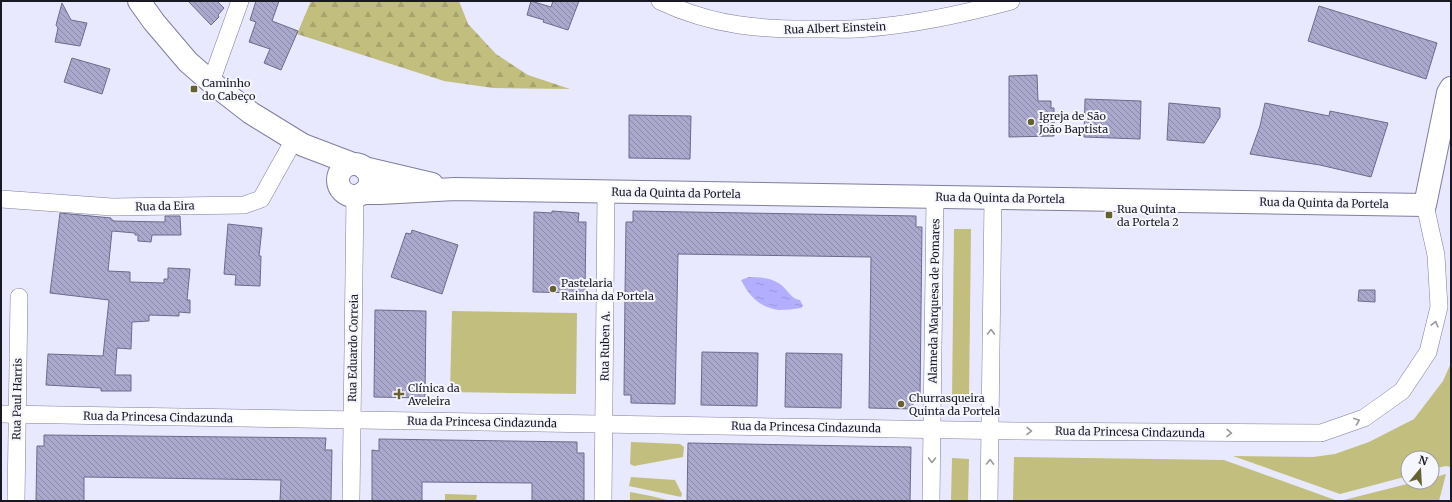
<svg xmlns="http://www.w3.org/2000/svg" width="1452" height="502" viewBox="0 0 1452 502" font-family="Merriweather,serif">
	<defs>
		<pattern id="forest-firs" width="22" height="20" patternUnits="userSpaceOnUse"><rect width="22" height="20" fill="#c2be7d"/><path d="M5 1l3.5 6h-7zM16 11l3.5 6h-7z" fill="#a6a36c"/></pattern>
		<pattern id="water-ripples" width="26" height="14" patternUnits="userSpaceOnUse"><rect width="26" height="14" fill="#b3affe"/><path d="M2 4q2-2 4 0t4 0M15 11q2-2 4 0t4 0" fill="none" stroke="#9996da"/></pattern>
		<pattern id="building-back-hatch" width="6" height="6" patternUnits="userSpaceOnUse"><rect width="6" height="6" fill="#aaa9cd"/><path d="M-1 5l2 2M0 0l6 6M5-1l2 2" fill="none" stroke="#8a89a6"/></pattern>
	</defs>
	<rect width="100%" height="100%" fill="#e8e8fe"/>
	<g fill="#c2be7d">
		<polygon points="954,229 971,229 969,399 952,399"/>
		<polygon points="452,311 577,313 576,394 450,392"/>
		<polygon points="1451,363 1451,467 1446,466 1432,469 1432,458 1408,458 1408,476 1340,494 1233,456 1313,457 1335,454 1369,442 1414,419 1443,381"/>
		<polygon points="631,442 680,444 684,447 683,457 634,466 630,464"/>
		<polygon points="1014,457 1224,460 1338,501 1013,501"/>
		<polygon points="952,458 969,459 968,501 951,501"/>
		<polygon points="1446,474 1439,501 1340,501 1415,482 1432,482 1432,478"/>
		<polygon points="631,477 675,480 682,494 681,497 629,486"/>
		<polygon points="630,492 651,496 671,501 630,501"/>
		<polygon points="445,494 477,495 476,501 445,501"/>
	</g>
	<polygon fill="url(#forest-firs)" points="311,1 459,1 468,24 496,54 528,75 570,89 493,88 444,81 297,34"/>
	<path fill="url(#water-ripples)" d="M749,277C759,277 772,278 780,284C788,290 791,299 800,300L803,306L801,308C794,309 786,310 779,310C760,308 749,296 741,280Z"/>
	<g fill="url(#building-back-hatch)" stroke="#6c6b8c">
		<polygon points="188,1 217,1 224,8 218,15 219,17 211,25"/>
		<polygon points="256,1 279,1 272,21 298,31 281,70 264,63 270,49 249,42 256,22 250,20"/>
		<polygon points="531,1 551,7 553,1 579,1 568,30 543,22 544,20 527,15"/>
		<polygon points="62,3 71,20 87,23 80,46 55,42 58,28 56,25"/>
		<polygon points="1319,6 1437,43 1426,79 1308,41"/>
		<polygon points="72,58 110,69 102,94 64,82"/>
		<polygon points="1037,75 1038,101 1051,101 1051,108 1054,108 1054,136 1009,137 1009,76"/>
		<polygon points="1085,99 1141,101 1140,139 1084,137"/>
		<polygon points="1169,103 1220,108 1220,117 1204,143 1167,140"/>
		<polygon points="1265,103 1329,116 1330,111 1388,123 1371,177 1320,165 1250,154 1260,126"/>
		<polygon points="629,115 691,116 690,159 629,158"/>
		<polygon points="552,211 579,213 578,222 586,222 585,293 533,292 534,212 552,213"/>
		<polygon points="633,211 916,216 916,227 922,227 920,400 913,400 913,409 869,408 871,257 678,254 675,404 631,403 631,395 624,395 625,293 626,222 633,222"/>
		<polygon points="60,213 111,218 111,220 113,220 113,221 165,222 165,216 180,216 181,235 152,235 151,242 138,241 138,235 135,235 135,233 112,231 108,271 130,272 130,282 164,283 164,279 168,279 168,268 190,269 187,300 190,300 190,313 179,312 179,316 149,315 149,321 132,322 131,349 117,348 115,375 131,375 131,391 101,391 101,388 46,385 48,354 103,356 109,300 50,293"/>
		<polygon points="228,224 262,228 259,256 261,256 260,286 235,285 236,275 224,274"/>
		<polygon points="412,230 458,245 442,294 391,277 406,233 411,234"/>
		<polygon points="1359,290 1375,290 1375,302 1358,301"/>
		<polygon points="375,310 426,311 425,398 374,397"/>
		<polygon points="702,352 758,353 757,406 701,405"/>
		<polygon points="786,353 842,354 841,408 785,407"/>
		<polygon points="44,435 326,438 325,450 332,450 331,501 280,501 281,480 84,477 84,501 36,501 37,446 44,446"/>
		<polygon points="379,439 577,442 577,453 584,453 584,501 532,501 532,483 422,482 422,501 372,501 372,450 379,451"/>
		<polygon points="688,443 911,447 910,501 687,501"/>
	</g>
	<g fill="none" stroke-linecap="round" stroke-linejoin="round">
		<g stroke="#7f7ea0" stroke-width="18">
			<g id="street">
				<path d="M660,1C713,26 762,30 820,29C836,29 853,30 868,28C918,24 963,14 1011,1"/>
				<polyline points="211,82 240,1"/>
				<polyline points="1,199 112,207 244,205 261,199 294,140"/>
				<polyline points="1,414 1016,431 1321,433 1364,418 1402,391 1428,352 1439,307 1436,255 1425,205"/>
				<polyline points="16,501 19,297"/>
				<polyline points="351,501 355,196"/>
				<polyline points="603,501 606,192"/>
				<polyline points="931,501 935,197"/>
				<polyline points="989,501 993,198"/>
			</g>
		</g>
		<g stroke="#7f7ea0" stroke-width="24">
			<g id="secondary">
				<polyline points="139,1 154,22 188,62 211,82 251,113 303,145 353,164"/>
				<circle cx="354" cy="180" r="16"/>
				<polyline points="364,168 432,184"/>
				<polyline points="363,193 380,193 455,189 1425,205 1448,93 1451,88"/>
			</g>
		</g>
		<use href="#street" stroke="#fff" stroke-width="17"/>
		<use href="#secondary" stroke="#fff" stroke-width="22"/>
	</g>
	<defs><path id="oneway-chevron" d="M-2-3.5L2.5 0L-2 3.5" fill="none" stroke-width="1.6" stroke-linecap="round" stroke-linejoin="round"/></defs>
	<g stroke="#98989d">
		<use href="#oneway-chevron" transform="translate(1435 324) rotate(-76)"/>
		<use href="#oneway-chevron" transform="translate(991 332) rotate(-89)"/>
		<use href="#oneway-chevron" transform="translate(1357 421) rotate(-20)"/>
		<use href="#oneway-chevron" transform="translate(1029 431) rotate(1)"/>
		<use href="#oneway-chevron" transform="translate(1229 433) rotate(1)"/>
		<use href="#oneway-chevron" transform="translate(932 460) rotate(91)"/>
		<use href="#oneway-chevron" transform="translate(990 462) rotate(-89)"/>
	</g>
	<g fill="#65622f" stroke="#f6f6fe" stroke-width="1.5">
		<rect x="190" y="85" width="8" height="8" rx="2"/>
		<circle cx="1031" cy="122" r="4"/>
		<rect x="1105" y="211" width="8" height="8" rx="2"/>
		<circle cx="553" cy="289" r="4"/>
		<path d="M397 388h4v4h4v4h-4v4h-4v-4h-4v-4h4z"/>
		<circle cx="901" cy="404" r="4"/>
	</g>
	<g text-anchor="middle" stroke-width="4" stroke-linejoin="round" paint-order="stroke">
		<g font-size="11" fill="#191926" stroke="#f6f6fe">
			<text transform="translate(835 28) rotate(-2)" y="4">Rua Albert Einstein</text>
			<text transform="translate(676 193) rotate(1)" y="4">Rua da Quinta da Portela</text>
			<text transform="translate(1000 198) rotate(1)" y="4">Rua da Quinta da Portela</text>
			<text transform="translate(1324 203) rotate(1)" y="4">Rua da Quinta da Portela</text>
			<text transform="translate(165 206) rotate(-1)" y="4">Rua da Eira</text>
			<text transform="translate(934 301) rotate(-89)" y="4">Alameda Marquesa de Pomares</text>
			<text transform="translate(605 346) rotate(-89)" y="4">Rua Ruben A.</text>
			<text transform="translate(353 348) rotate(-89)" y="4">Rua Eduardo Correia</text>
			<text transform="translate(17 399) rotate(-89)" y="4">Rua Paul Harris</text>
			<text transform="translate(158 417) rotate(1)" y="4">Rua da Princesa Cindazunda</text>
			<text transform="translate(482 422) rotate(1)" y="4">Rua da Princesa Cindazunda</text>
			<text transform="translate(806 427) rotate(1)" y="4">Rua da Princesa Cindazunda</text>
			<text transform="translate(1130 432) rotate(1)" y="4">Rua da Princesa Cindazunda</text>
		</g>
		<g font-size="11" fill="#191926" stroke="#f6f6fe" text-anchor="start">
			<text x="202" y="87">Caminho<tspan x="202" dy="13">do Cabeço</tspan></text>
			<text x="1039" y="120">Igreja de São<tspan x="1039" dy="13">João Baptista</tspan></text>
			<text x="1117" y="213">Rua Quinta<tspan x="1117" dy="13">da Portela 2</tspan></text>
			<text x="561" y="287">Pastelaria<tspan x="561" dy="13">Rainha da Portela</tspan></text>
			<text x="408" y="392">Clínica da<tspan x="408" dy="13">Aveleira</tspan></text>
			<text x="909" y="402">Churrasqueira<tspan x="909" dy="13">Quinta da Portela</tspan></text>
		</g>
	</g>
	<rect width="1452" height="502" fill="none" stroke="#191926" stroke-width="4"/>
	<g transform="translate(1420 470) rotate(18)"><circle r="19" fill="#f6f6fe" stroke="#9e9ea8"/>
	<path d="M0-3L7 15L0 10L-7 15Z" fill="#65622f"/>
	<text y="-6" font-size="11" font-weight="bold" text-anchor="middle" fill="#191926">N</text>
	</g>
</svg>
